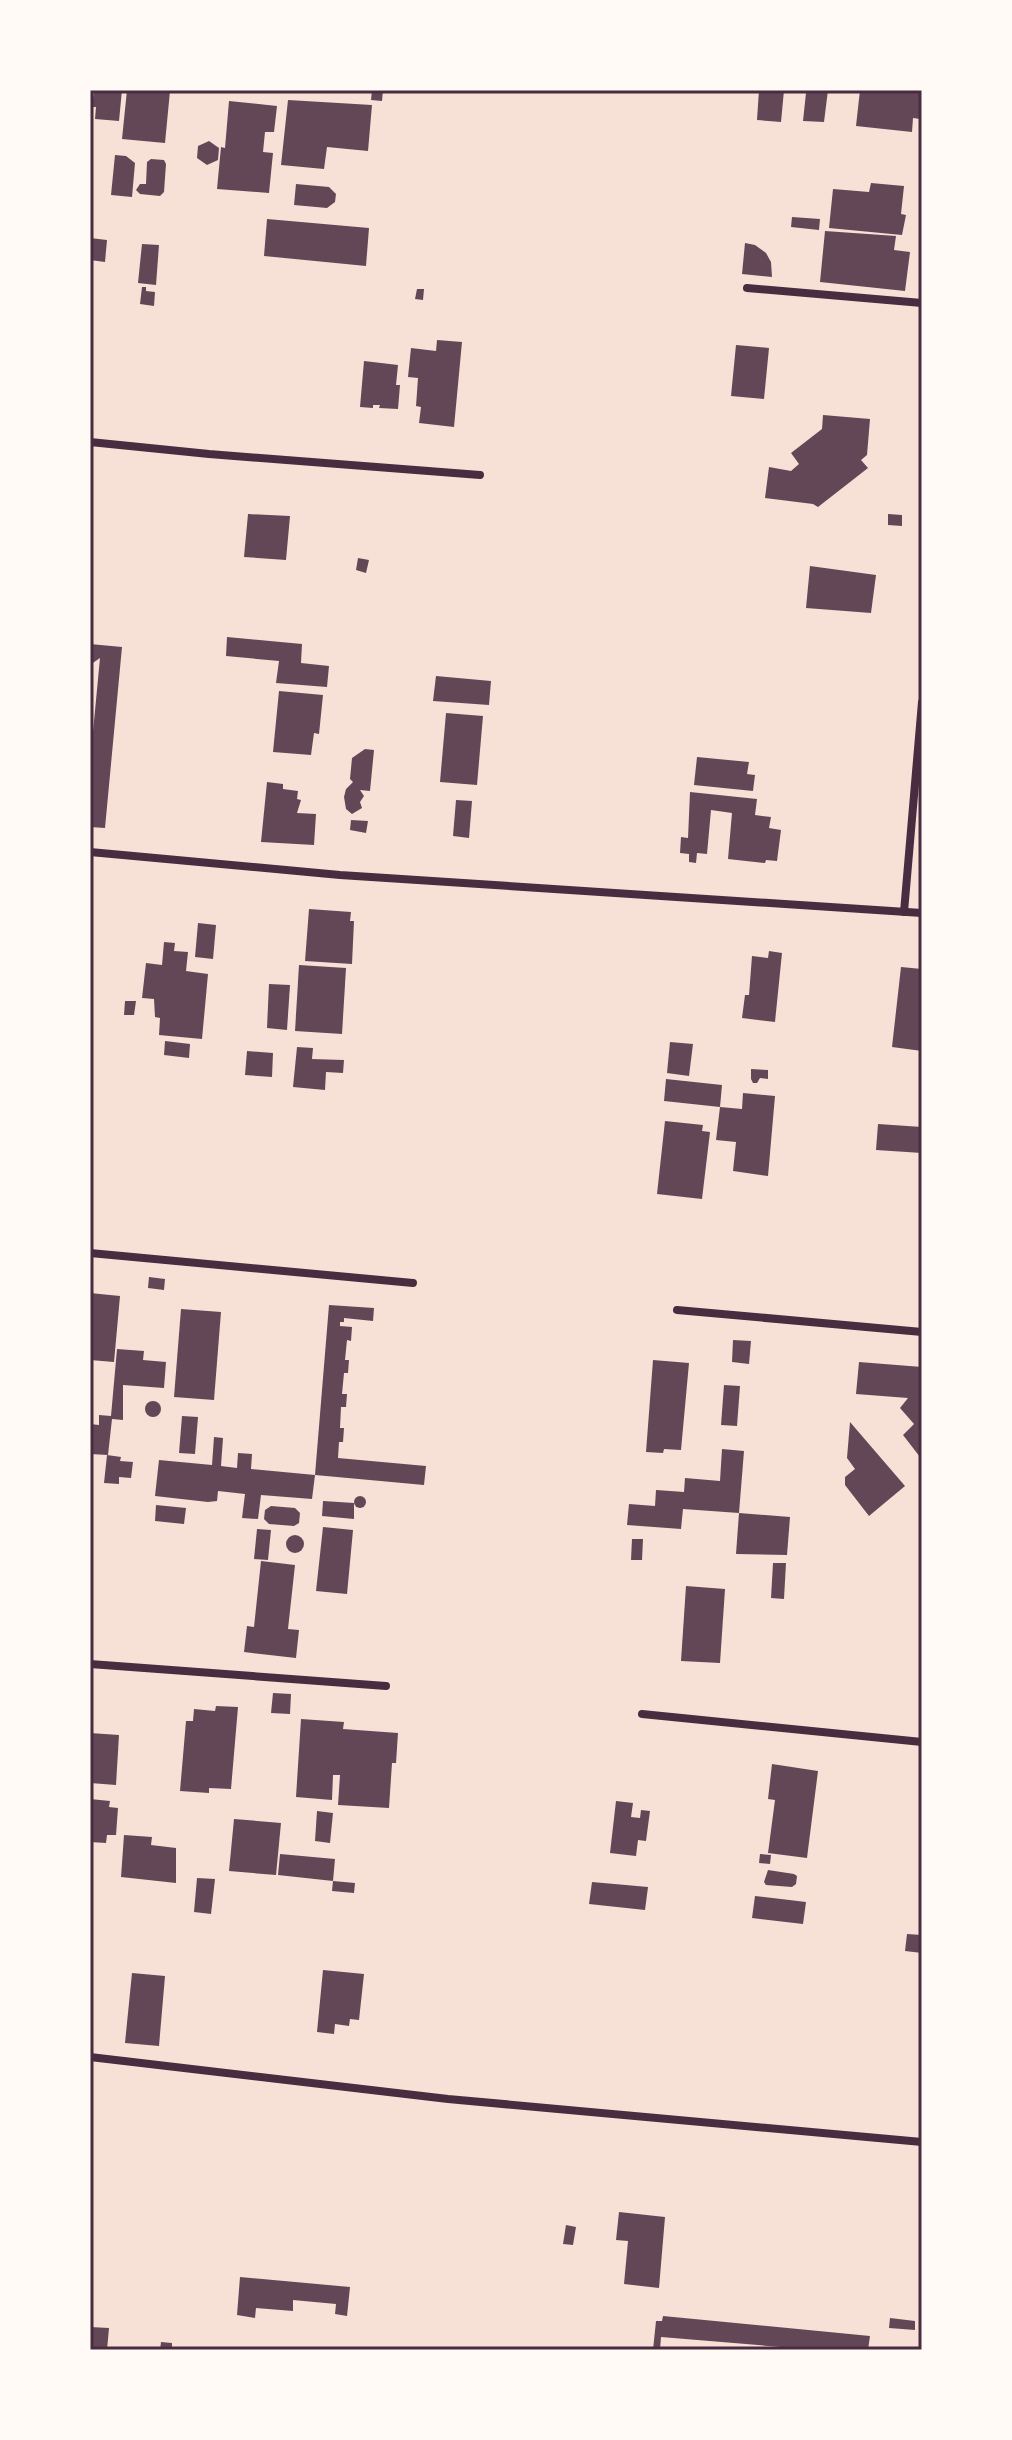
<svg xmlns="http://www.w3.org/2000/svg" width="1012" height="2440" viewBox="0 0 1012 2440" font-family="'Work Sans',sans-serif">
	<rect width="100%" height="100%" fill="#f7e1d7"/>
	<g fill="#644757">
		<polygon points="94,90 122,90 119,121 95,119 96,107 92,107"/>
		<polygon points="127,90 170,91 165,143 122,139"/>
		<polygon points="372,90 383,90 382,101 371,100"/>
		<polygon points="759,90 784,90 781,122 757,120"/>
		<polygon points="801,90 828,90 824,122 803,121 806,93"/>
		<polygon points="860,90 922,90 920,119 913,118 912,132 856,126"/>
		<polygon points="288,100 372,105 368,151 327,147 324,169 281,165"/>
		<polygon points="229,101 277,106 274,132 265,132 263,152 273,153 269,193 217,189 221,147 225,148"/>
		<polygon points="209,141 219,148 218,160 207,165 197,158 198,146"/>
		<polygon points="115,155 126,156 135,163 132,197 111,195"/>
		<polygon points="151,159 164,160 166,164 164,192 160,196 140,194 136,190 140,184 146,184 147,162"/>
		<polygon points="871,183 904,186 901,214 906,215 902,235 829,228 833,189 869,192"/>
		<polygon points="296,184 329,187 336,194 335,202 327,208 294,205"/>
		<polygon points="792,217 820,219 819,230 791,227"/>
		<polygon points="267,219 369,228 366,266 264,256"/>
		<polygon points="825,231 896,236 894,250 910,252 905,291 820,282"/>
		<polygon points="90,238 107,240 105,262 90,260"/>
		<polygon points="745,243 755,245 766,253 771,262 772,277 742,274"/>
		<polygon points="142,244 159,245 156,285 138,283"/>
		<polygon points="142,287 146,287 146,291 155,292 154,306 140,304"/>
		<polygon points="417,289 424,289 423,300 415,299"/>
		<polygon points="437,340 462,342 454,427 419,423 421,407 416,406 418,378 408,377 411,348 436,351"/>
		<polygon points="736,345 769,348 764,399 731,396"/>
		<polygon points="364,361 398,365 396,385 400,385 398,409 379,408 380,405 373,405 373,408 360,407"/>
		<polygon points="823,415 870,419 867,455 861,460 868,468 818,507 813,504 765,498 769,467 791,471 799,464 791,453 822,429"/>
		<polygon points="248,514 290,516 286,560 244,557"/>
		<polygon points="888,514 902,515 902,526 888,525"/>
		<polygon points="358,558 369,560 366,573 356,570"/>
		<polygon points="810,566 876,575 871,613 806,608"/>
		<polygon points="227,637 302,644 301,663 329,666 327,687 276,683 279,661 226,656"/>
		<polygon points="90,644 122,647 105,828 90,827 90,763 100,658 90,665"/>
		<polygon points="436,676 491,681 489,705 433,701"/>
		<polygon points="279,691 323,695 319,734 314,733 311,755 273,752"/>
		<polygon points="446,713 483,716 477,785 440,782"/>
		<polygon points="365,749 374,750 370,791 360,790 364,796 360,802 362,808 352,814 346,809 344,797 346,789 353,782 350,779 352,758"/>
		<polygon points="697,757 749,762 747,774 755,775 753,791 694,785"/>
		<polygon points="267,782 283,784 283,789 298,791 297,799 301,800 297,813 316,814 314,845 261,842"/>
		<polygon points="690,792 757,799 755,815 771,817 769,828 781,830 777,861 766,860 765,863 728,859 732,813 711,810 707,854 697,853 696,863 689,862 689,854 680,853 681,837 688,838"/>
		<polygon points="456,800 472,801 469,838 453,836"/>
		<polygon points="351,820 368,821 366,833 350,830"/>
		<polygon points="309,909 351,912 350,921 354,921 352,964 305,961"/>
		<polygon points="198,923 216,925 213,959 195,957"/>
		<polygon points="164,942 175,943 174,951 188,952 186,971 208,974 202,1039 159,1035 160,1018 155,1017 154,999 142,998 146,963 162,965"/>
		<polygon points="769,951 782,953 775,1022 742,1018 745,995 749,995 752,956 768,958"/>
		<polygon points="299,965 346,968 342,1034 295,1031"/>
		<polygon points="901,967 922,969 922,1051 892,1047"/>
		<polygon points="269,984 290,985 287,1030 267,1028"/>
		<polygon points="125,1001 136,1001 134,1015 124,1015"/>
		<polygon points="165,1041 190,1044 189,1058 164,1055"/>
		<polygon points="670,1042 693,1044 689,1076 667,1073"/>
		<polygon points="297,1047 313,1048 312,1059 344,1060 343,1073 326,1072 325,1090 293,1087"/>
		<polygon points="247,1051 273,1053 272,1077 245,1075"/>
		<polygon points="751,1069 768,1070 768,1079 760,1078 757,1083 753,1083 751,1079"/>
		<polygon points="666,1079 722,1085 720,1107 664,1101"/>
		<polygon points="743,1093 775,1096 768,1176 733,1171 736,1142 716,1140 720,1107 742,1109"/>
		<polygon points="665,1121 703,1125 702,1131 710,1132 702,1199 657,1194"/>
		<polygon points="878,1124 922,1127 922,1153 876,1150"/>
		<polygon points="149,1277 165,1279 164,1290 148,1288"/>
		<polygon points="90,1293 120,1296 114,1362 90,1360"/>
		<polygon points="329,1305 374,1308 373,1321 344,1318 344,1322 340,1322 340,1326 352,1327 351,1341 347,1340 345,1360 349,1360 348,1373 344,1373 342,1394 347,1394 346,1407 341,1407 340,1428 344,1428 343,1442 339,1442 338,1458 426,1466 424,1485 315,1475 312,1499 261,1495 258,1519 242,1518 245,1494 218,1491 217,1501 208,1502 155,1496 159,1460 212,1465 214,1437 223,1438 221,1466 237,1468 238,1453 252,1454 251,1469 315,1475"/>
		<polygon points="181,1309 221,1312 214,1400 174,1397"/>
		<polygon points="733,1340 751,1341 749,1364 732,1362"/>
		<polygon points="117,1349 144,1351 143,1360 166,1362 164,1388 123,1385 123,1420 112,1419 108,1455 90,1454 90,1424 99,1425 99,1415 111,1416"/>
		<polygon points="653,1360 689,1363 681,1450 664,1449 663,1453 646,1452"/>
		<polygon points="859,1362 922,1367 922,1454 920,1457 903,1435 914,1424 900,1408 908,1398 856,1394"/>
		<polygon points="724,1385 740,1386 737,1426 721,1425"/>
		<circle cx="153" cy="1409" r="8"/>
		<polygon points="182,1416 198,1417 195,1454 179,1453"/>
		<polygon points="850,1422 905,1486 869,1516 845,1485 845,1477 855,1469 847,1458"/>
		<polygon points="722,1449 744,1451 739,1513 683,1509 681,1529 627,1525 629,1504 655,1506 656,1490 684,1492 685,1478 720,1481"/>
		<polygon points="107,1455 121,1457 120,1461 133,1462 131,1478 119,1477 119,1484 104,1483"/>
		<circle cx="360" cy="1502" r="6"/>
		<polygon points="323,1501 354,1503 354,1519 322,1516"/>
		<polygon points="156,1505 186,1508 184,1524 155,1521"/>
		<polygon points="271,1506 295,1508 300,1513 299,1523 294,1526 269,1524 264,1519 265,1510"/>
		<polygon points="739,1513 790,1517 787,1555 736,1554"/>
		<polygon points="323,1527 353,1530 347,1594 316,1591"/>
		<polygon points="257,1529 271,1530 268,1560 254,1559"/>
		<circle cx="295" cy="1544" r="9"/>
		<polygon points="632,1539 643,1539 642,1560 631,1560"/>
		<polygon points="261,1561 295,1565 288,1629 299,1630 296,1658 244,1652 247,1626 254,1627"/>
		<polygon points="773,1563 786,1563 784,1599 771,1598"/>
		<polygon points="686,1586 725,1589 720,1663 681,1661"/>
		<polygon points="273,1693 291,1694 290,1714 271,1713"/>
		<polygon points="216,1706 238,1707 231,1789 209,1788 209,1793 180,1791 186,1721 193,1721 194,1709 215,1711"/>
		<polygon points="301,1719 344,1722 343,1729 398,1733 396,1763 392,1763 389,1808 338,1805 340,1775 333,1775 332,1800 296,1797"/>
		<polygon points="90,1733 119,1735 116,1785 90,1783"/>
		<polygon points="772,1764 818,1771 807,1858 768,1853 775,1800 768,1799"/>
		<polygon points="90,1799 110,1801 109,1807 118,1808 116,1835 107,1835 106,1843 90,1842"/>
		<polygon points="616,1801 633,1803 631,1817 640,1818 641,1810 650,1811 646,1841 638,1840 636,1856 610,1853"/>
		<polygon points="317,1811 333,1813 330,1843 315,1841"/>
		<polygon points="234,1819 281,1823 276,1875 229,1871"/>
		<polygon points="124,1835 152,1837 151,1845 176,1848 176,1883 121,1877"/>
		<polygon points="280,1854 335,1859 333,1881 355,1883 354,1893 332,1891 333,1881 278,1875"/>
		<polygon points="760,1854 771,1855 770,1864 759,1863"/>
		<polygon points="768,1870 794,1874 797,1876 796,1884 792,1887 766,1885 764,1882"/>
		<polygon points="197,1878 215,1879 211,1914 194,1912"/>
		<polygon points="592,1882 648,1887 645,1910 589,1904"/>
		<polygon points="755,1896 806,1902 803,1924 752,1918"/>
		<polygon points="907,1934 922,1935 922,1953 905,1951"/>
		<polygon points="323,1970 364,1974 359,2020 350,2019 349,2026 335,2024 334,2034 317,2032"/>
		<polygon points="132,1973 165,1976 159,2046 125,2043"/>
		<polygon points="619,2212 665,2217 659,2288 624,2284 628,2241 616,2240"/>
		<polygon points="566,2225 576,2227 573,2245 563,2244"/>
		<polygon points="240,2277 350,2287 347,2316 335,2314 336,2304 293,2300 293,2311 256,2308 255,2318 237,2315"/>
		<polygon points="663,2316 870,2336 868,2350 817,2350 661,2337 660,2350 653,2350 656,2321 662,2321"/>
		<polygon points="890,2318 915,2321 915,2330 889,2328"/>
		<polygon points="90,2327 109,2328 107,2350 90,2350"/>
		<polygon points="161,2342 172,2343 172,2350 160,2350"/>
	</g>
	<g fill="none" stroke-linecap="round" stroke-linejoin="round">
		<g stroke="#4a2c40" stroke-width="8">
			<polyline points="747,288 922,303"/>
			<polyline points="90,442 209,454 480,475"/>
			<polyline points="90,852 340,875 922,913"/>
			<polyline points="904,912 922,702"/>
			<polyline points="90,1253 413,1283"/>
			<polyline points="677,1310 922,1332"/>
			<polyline points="90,1664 386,1686"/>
			<polyline points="642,1714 922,1742"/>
			<polyline points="90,2057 448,2099 922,2142"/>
		</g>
	</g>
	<rect width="1012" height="2440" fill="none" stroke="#fffaf5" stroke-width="184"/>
	<rect x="92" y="92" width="828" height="2256" fill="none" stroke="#4a2c40" stroke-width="3"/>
</svg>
